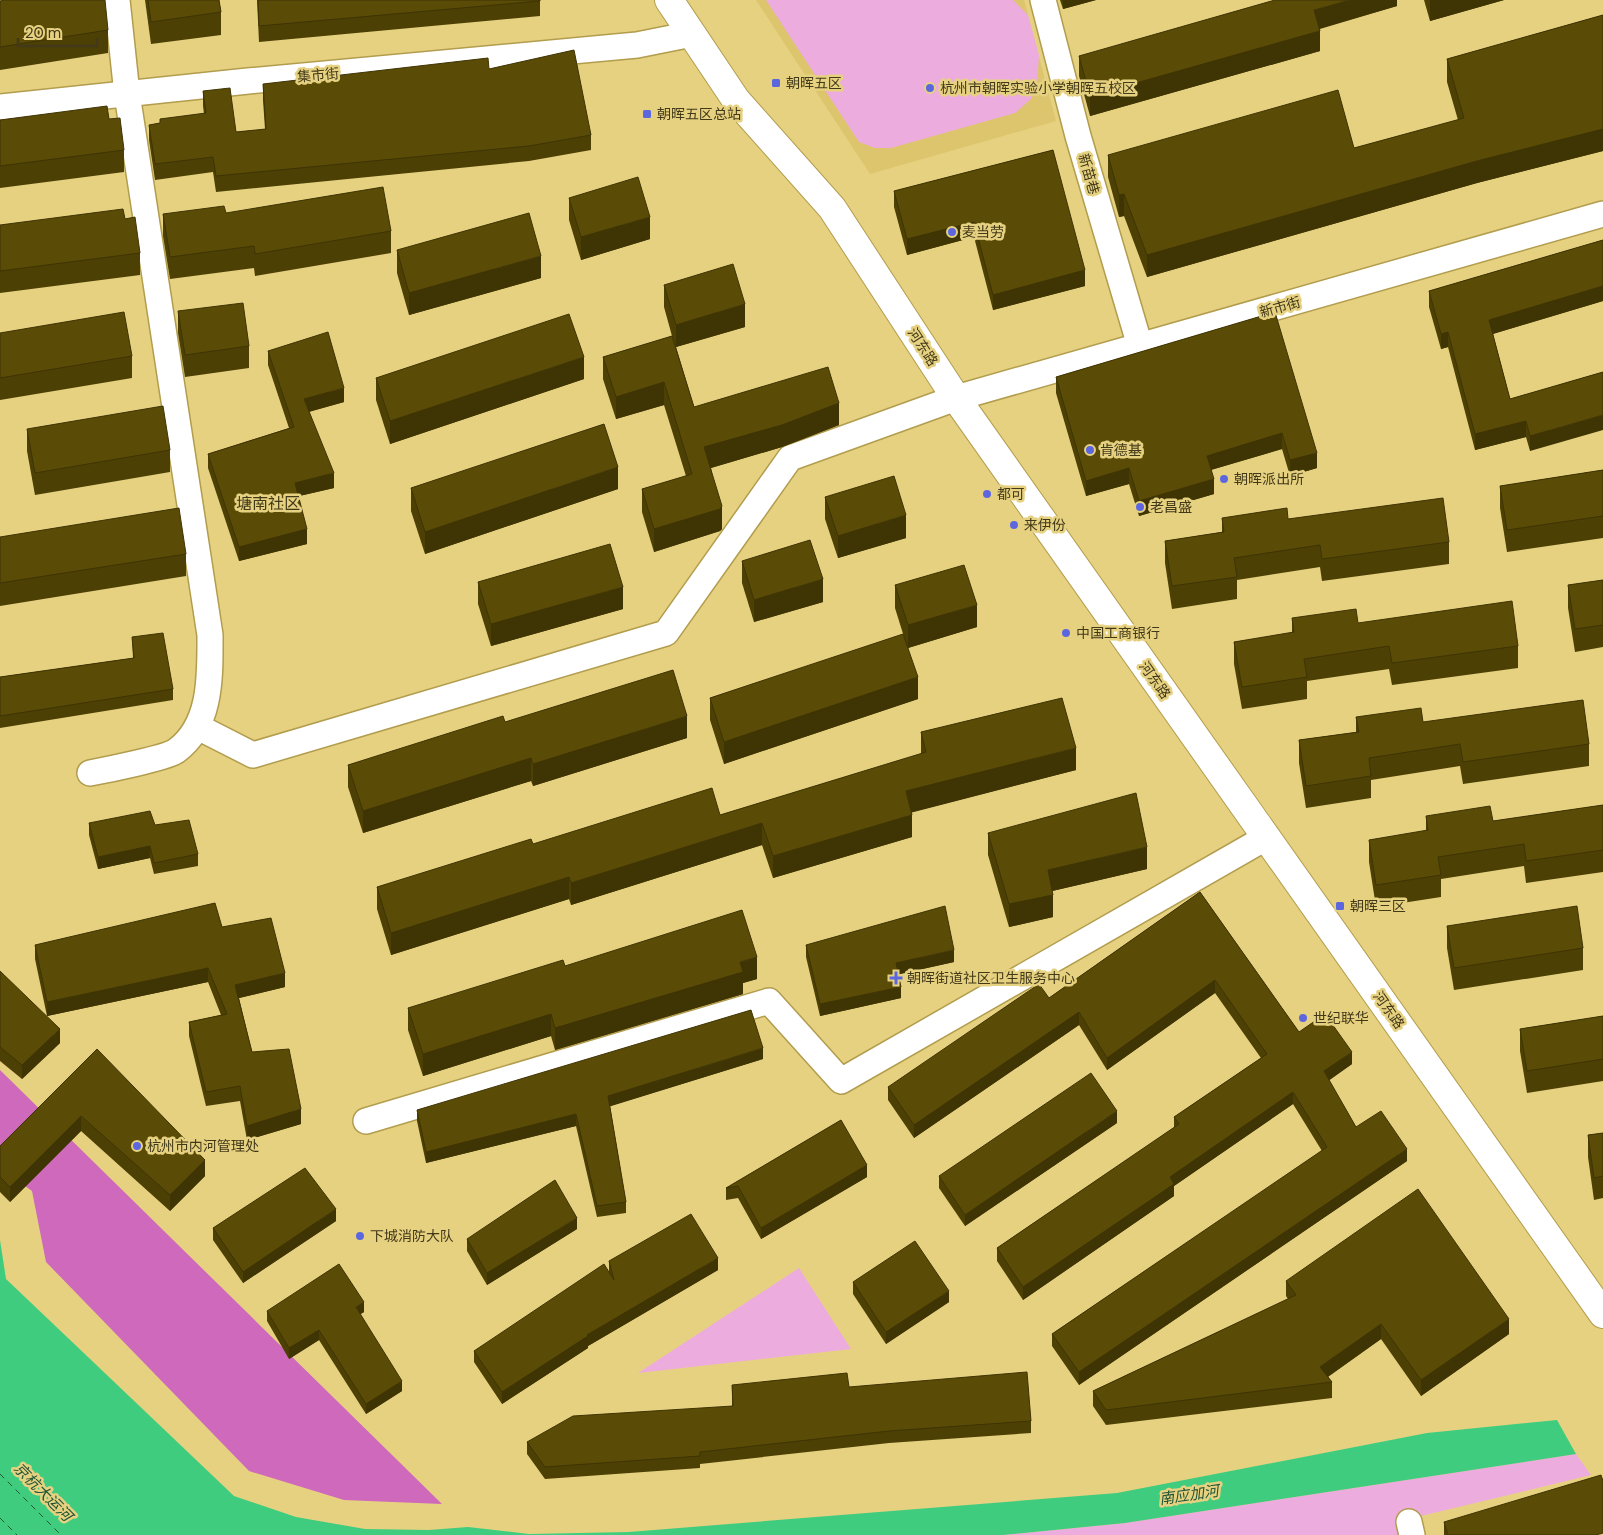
<svg xmlns="http://www.w3.org/2000/svg" width="1603" height="1535" viewBox="0 0 1603 1535" font-family="'DM Sans','Noto Sans SC',sans-serif">
	<rect width="100%" height="100%" fill="#e6d181"/>
	<polygon fill="#ddc56d" points="756,0 1024,0 1056,121 870,174"/>
	<g fill="#edacde">
		<polygon points="766,0 1013,0 1028,15 1039,55 1037,86 1031,99 1015,113 891,148 875,148 859,142"/>
		<polygon points="799,1268 851,1349 638,1373"/>
		<polygon points="1576,1454 1591,1475 1421,1516 1425,1532 1408,1535 1003,1535 1125,1523"/>
	</g>
	<polygon fill="#cf69bc" points="0,1070 442,1504 344,1500 249,1471 46,1262 32,1191 0,1168"/>
	<polygon fill="#3fcc7f" points="0,1240 6,1279 234,1496 296,1517 365,1529 429,1530 468,1527 529,1534 629,1532 1117,1493 1427,1433 1557,1420 1576,1454 1125,1523 1003,1535 0,1535"/>
	<g fill="none" stroke-linecap="round" stroke-linejoin="round">
		<g stroke="#205536" stroke-width="1" stroke-dasharray="6 5" stroke-linecap="butt">
			<polyline points="0,1474 61,1535"/>
			<polyline points="0,1518 17,1535"/>
		</g>
		<g stroke="#b29d4e" stroke-width="28">
			<g id="street">
				<polyline points="1043,0 1078,136 1140,346"/>
				<polyline points="0,107 248,81 637,45 692,34"/>
				<polyline points="198,727 253,755 666,633 790,458 956,398 1603,214"/>
				<path d="M90,773C106,770 166,758 176,751C212,725 210,675 210,635L127,94L117,0"/>
				<polyline points="366,1121 769,1001 841,1081 1267,837"/>
				<polyline points="1409,1522 1412,1535"/>
			</g>
		</g>
		<g stroke="#b29d4e" stroke-width="30">
			<polyline id="secondary" points="669,0 736,100 832,208 956,398 1603,1314"/>
		</g>
		<use href="#street" stroke="#fff" stroke-width="25"/>
		<use href="#secondary" stroke="#fff" stroke-width="28"/>
	</g>
	<g fill="#4d4005">
		<polygon points="145,0 219,0 221,12 221,35 151,44"/>
		<polygon points="257,0 540,0 540,16 259,42"/>
		<polygon points="1060,0 1096,0 1063,9"/>
		<polygon points="1397,0 1397,6 1320,29 1320,51 1090,116 1079,76 1079,56"/>
		<polygon points="1424,0 1504,0 1430,21"/>
		<polygon points="0,1 108,30 108,53 0,70"/>
		<polygon points="1603,15 1603,151 1477,183 1147,277 1124,216 1119,217 1108,177 1108,155 1354,148 1458,120 1447,82 1447,59"/>
		<polygon points="489,69 591,135 591,150 529,161 216,192 213,172 155,180 149,140 149,125 160,123 160,119 204,114 203,106 203,91 236,132 265,129 263,100 263,84"/>
		<polygon points="0,120 124,150 124,172 0,188"/>
		<polygon points="1053,150 1085,286 993,310 974,237 907,255 894,207 894,191"/>
		<polygon points="569,198 650,239 581,260 569,220"/>
		<polygon points="226,213 391,231 391,253 255,276 254,268 170,279 163,236 163,214"/>
		<polygon points="125,219 140,253 140,275 0,293 0,225"/>
		<polygon points="1603,240 1603,301 1493,334 1510,399 1603,372 1530,451 1526,437 1475,450 1448,347 1441,349 1429,307 1429,291"/>
		<polygon points="397,250 541,278 409,315 397,273"/>
		<polygon points="664,285 745,327 676,347 694,407 839,425 782,447 711,468 722,529 720,531 654,552 642,512 642,489 686,476 664,405 616,419 603,379 603,357 672,336 664,307"/>
		<polygon points="178,311 249,346 249,368 185,377 178,333"/>
		<polygon points="1275,312 1317,468 1290,476 1282,449 1211,470 1214,494 1139,516 1129,484 1086,496 1056,393 1056,377"/>
		<polygon points="0,333 132,356 132,378 0,400"/>
		<polygon points="268,351 344,402 309,412 334,488 299,496 307,544 239,561 208,468 208,454 289,428 268,365"/>
		<polygon points="376,378 584,379 390,444 376,400"/>
		<polygon points="27,429 170,450 170,472 35,495 27,451"/>
		<polygon points="1603,470 1603,538 1507,552 1500,508 1500,486"/>
		<polygon points="411,488 618,489 425,554 411,511"/>
		<polygon points="825,497 906,538 838,558 825,519"/>
		<polygon points="1222,518 1288,519 1449,542 1449,564 1322,581 1320,567 1237,580 1237,599 1172,609 1165,563 1165,541 1222,532"/>
		<polygon points="0,537 186,554 186,576 0,606"/>
		<polygon points="742,561 823,602 754,622 742,583"/>
		<polygon points="1603,580 1603,647 1575,652 1568,608 1568,585"/>
		<polygon points="478,582 623,609 491,646 478,604"/>
		<polygon points="895,585 977,627 908,648 918,699 724,764 710,720 710,698 904,637 895,608"/>
		<polygon points="1292,618 1358,623 1518,646 1518,668 1392,685 1389,669 1307,681 1307,699 1242,709 1234,664 1234,642 1292,633"/>
		<polygon points="132,637 173,689 173,700 0,728 0,677 133,658"/>
		<polygon points="1356,717 1423,722 1589,744 1589,766 1463,784 1460,766 1371,780 1371,798 1306,808 1299,763 1299,740 1356,732"/>
		<polygon points="505,722 687,738 533,786 531,781 363,833 348,787 348,765"/>
		<polygon points="921,732 1076,770 912,812 912,837 773,878 762,845 571,905 569,899 391,955 377,909 377,887 533,844 720,815 921,754"/>
		<polygon points="1603,805 1603,872 1526,883 1524,866 1441,879 1441,897 1376,907 1369,862 1369,840 1426,831 1426,816 1493,821"/>
		<polygon points="89,823 155,825 198,854 198,866 154,874 150,858 98,869 89,835"/>
		<polygon points="988,833 1147,869 1052,891 1053,917 1009,927 988,855"/>
		<polygon points="1200,892 1299,1032 1352,1064 1329,1080 1356,1127 1407,1161 1079,1385 1052,1346 1052,1334 1322,1151 1293,1104 1174,1186 1174,1196 1023,1300 997,1261 997,1248 1174,1128 1174,1117 1261,1058 1215,993 1107,1070 1079,1025 914,1138 888,1100 888,1087 1049,998"/>
		<polygon points="1447,926 1583,948 1583,970 1454,990 1447,948"/>
		<polygon points="222,927 285,987 239,998 252,1052 301,1124 247,1140 240,1101 206,1106 189,1036 189,1022 221,1015 208,982 47,1016 35,959 35,945"/>
		<polygon points="806,945 954,962 899,974 901,998 820,1016 806,957"/>
		<polygon points="565,966 757,979 743,983 743,994 555,1050 551,1036 423,1076 408,1030 408,1008"/>
		<polygon points="0,971 60,1043 22,1079 0,1061"/>
		<polygon points="1603,1016 1603,1081 1527,1093 1520,1051 1520,1029"/>
		<polygon points="97,1049 205,1176 170,1211 81,1131 10,1202 0,1192 0,1146"/>
		<polygon points="763,1059 610,1106 626,1202 626,1213 597,1217 576,1126 426,1163 417,1121 417,1110"/>
		<polygon points="841,1120 867,1177 761,1239 738,1198 726,1200 726,1188"/>
		<polygon points="1117,1123 965,1226 939,1188 939,1176"/>
		<polygon points="1603,1133 1603,1198 1594,1200 1588,1157 1588,1135"/>
		<polygon points="336,1221 243,1283 213,1240 213,1228"/>
		<polygon points="577,1229 487,1285 467,1251 467,1239"/>
		<polygon points="609,1261 718,1270 588,1346 588,1348 502,1404 474,1362 474,1351 609,1273"/>
		<polygon points="1286,1281 1509,1334 1421,1396 1381,1339 1328,1377 1332,1382 1332,1398 1106,1425 1093,1406 1093,1391 1288,1299 1286,1296"/>
		<polygon points="853,1282 949,1302 886,1344 853,1294"/>
		<polygon points="267,1311 364,1312 360,1314 402,1391 366,1414 319,1340 289,1359 267,1321"/>
		<polygon points="732,1385 849,1387 1031,1421 1031,1433 889,1443 700,1464 700,1468 545,1479 527,1454 527,1442 732,1406"/>
		<polygon points="1444,1522 1603,1535 1444,1535"/>
	</g>
	<g fill="#3f3404">
		<polygon points="1063,0 1096,0 1063,9"/>
		<polygon points="1350,0 1397,0 1397,6 1314,30 1314,10"/>
		<polygon points="1430,0 1504,0 1430,21"/>
		<polygon points="1320,31 1320,51 1090,116 1090,96"/>
		<polygon points="1603,129 1603,151 1477,183 1147,277 1147,255 1477,161"/>
		<polygon points="1124,194 1124,216 1119,217 1119,195"/>
		<polygon points="650,217 650,239 581,260 581,237"/>
		<polygon points="974,222 974,237 907,255 907,239"/>
		<polygon points="541,256 541,278 409,315 409,293"/>
		<polygon points="1085,270 1085,286 993,310 993,295"/>
		<polygon points="1603,286 1603,301 1489,335 1489,320"/>
		<polygon points="745,304 745,327 676,347 676,325"/>
		<polygon points="1448,332 1448,347 1441,349 1441,334"/>
		<polygon points="584,357 584,379 390,444 390,421"/>
		<polygon points="664,382 664,405 616,419 616,397"/>
		<polygon points="344,388 344,402 304,413 304,399"/>
		<polygon points="839,403 839,425 782,447 704,470 704,447"/>
		<polygon points="1603,415 1603,430 1530,451 1530,436"/>
		<polygon points="1526,421 1526,437 1475,450 1475,434"/>
		<polygon points="1282,433 1282,449 1207,471 1207,456"/>
		<polygon points="1317,453 1317,468 1290,476 1290,460"/>
		<polygon points="618,467 618,489 425,554 425,532"/>
		<polygon points="1129,468 1129,484 1086,496 1086,481"/>
		<polygon points="334,473 334,488 295,497 295,483"/>
		<polygon points="1214,479 1214,494 1139,516 1139,501"/>
		<polygon points="722,506 722,529 720,531 654,552 654,529"/>
		<polygon points="906,515 906,538 838,558 838,536"/>
		<polygon points="307,529 307,544 239,561 239,547"/>
		<polygon points="823,579 823,602 754,622 754,600"/>
		<polygon points="623,587 623,609 491,646 491,624"/>
		<polygon points="977,605 977,627 908,648 908,625"/>
		<polygon points="918,677 918,699 724,764 724,742"/>
		<polygon points="687,716 687,738 533,786 533,764"/>
		<polygon points="1076,748 1076,770 906,814 906,791"/>
		<polygon points="531,758 531,781 363,833 363,811"/>
		<polygon points="912,815 912,837 773,878 773,856"/>
		<polygon points="762,823 762,845 571,905 571,883"/>
		<polygon points="150,846 150,858 98,869 98,857"/>
		<polygon points="1147,847 1147,869 1048,892 1048,870"/>
		<polygon points="569,877 569,899 391,955 391,933"/>
		<polygon points="1053,895 1053,917 1009,927 1009,904"/>
		<polygon points="954,950 954,962 896,975 896,963"/>
		<polygon points="757,957 757,979 743,983 743,994 555,1050 555,1028 740,962"/>
		<polygon points="208,968 208,982 47,1016 47,1002"/>
		<polygon points="285,973 285,987 235,999 235,985"/>
		<polygon points="1215,980 1215,993 1107,1070 1107,1058"/>
		<polygon points="901,987 901,998 820,1016 820,1004"/>
		<polygon points="1079,1012 1079,1025 914,1138 914,1125"/>
		<polygon points="551,1014 551,1036 423,1076 423,1054"/>
		<polygon points="60,1029 60,1043 22,1079 22,1065"/>
		<polygon points="763,1048 763,1059 608,1107 608,1096"/>
		<polygon points="1352,1052 1352,1064 1324,1084 1324,1071"/>
		<polygon points="1293,1092 1293,1104 1174,1186 1174,1196 1023,1300 1023,1287 1170,1177"/>
		<polygon points="301,1109 301,1124 247,1140 247,1126"/>
		<polygon points="1117,1111 1117,1123 965,1226 965,1215"/>
		<polygon points="576,1114 576,1126 426,1163 426,1152"/>
		<polygon points="81,1116 81,1131 10,1202 10,1187"/>
		<polygon points="1407,1149 1407,1161 1079,1385 1079,1372"/>
		<polygon points="205,1160 205,1176 170,1211 170,1195"/>
		<polygon points="867,1165 867,1177 761,1239 761,1228"/>
		<polygon points="336,1209 336,1221 243,1283 243,1272"/>
		<polygon points="577,1218 577,1229 487,1285 487,1273"/>
		<polygon points="718,1258 718,1270 588,1346 588,1348 502,1404 502,1392 587,1335"/>
		<polygon points="949,1291 949,1302 886,1344 886,1332"/>
		<polygon points="364,1302 364,1312 356,1317 356,1307"/>
		<polygon points="1509,1319 1509,1334 1421,1396 1421,1380"/>
		<polygon points="1381,1324 1381,1339 1320,1382 1320,1367"/>
		<polygon points="319,1330 319,1340 289,1359 289,1348"/>
		<polygon points="402,1381 402,1391 366,1414 366,1404"/>
	</g>
	<g fill="#5a4b06" stroke="#3f3404">
		<polygon points="5,0 105,0 108,30 0,47 0,1"/>
		<polygon points="148,0 219,0 221,12 151,22"/>
		<polygon points="258,0 540,0 540,1 259,26"/>
		<polygon points="1275,0 1350,0 1314,10 1320,31 1090,96 1079,56"/>
		<polygon points="1603,15 1603,129 1477,161 1147,255 1124,194 1119,195 1108,155 1338,90 1354,148 1464,118 1447,59"/>
		<polygon points="574,50 591,135 529,146 216,176 213,157 155,164 149,125 160,123 160,119 206,113 203,91 230,88 236,132 266,129 263,84 488,58 489,69"/>
		<polygon points="107,106 109,119 120,118 124,150 0,166 0,120"/>
		<polygon points="1053,150 1085,270 993,295 974,222 907,239 894,191"/>
		<polygon points="638,177 650,217 581,237 569,198"/>
		<polygon points="383,187 391,231 255,254 254,246 170,257 163,214 224,206 226,213"/>
		<polygon points="123,209 125,219 135,217 140,253 0,271 0,225"/>
		<polygon points="529,213 541,256 409,293 397,250"/>
		<polygon points="1603,240 1603,286 1489,320 1510,399 1603,372 1603,415 1530,436 1526,421 1475,434 1448,332 1441,334 1429,291"/>
		<polygon points="733,264 745,304 676,325 664,285"/>
		<polygon points="243,303 249,346 185,355 178,311"/>
		<polygon points="124,312 132,356 0,378 0,333"/>
		<polygon points="1275,312 1317,453 1290,460 1282,433 1207,456 1214,479 1139,501 1129,468 1086,481 1056,377"/>
		<polygon points="569,314 584,357 390,421 376,378"/>
		<polygon points="328,332 344,388 304,399 334,473 295,483 307,529 239,547 208,454 294,427 268,351"/>
		<polygon points="672,336 694,407 828,367 839,403 782,425 704,447 722,506 720,509 654,529 642,489 692,474 664,382 616,397 603,357"/>
		<polygon points="163,406 170,450 35,473 27,429"/>
		<polygon points="604,424 618,467 425,532 411,488"/>
		<polygon points="1603,470 1603,516 1507,530 1500,486"/>
		<polygon points="894,476 906,515 838,536 825,497"/>
		<polygon points="1443,498 1449,542 1322,559 1320,545 1234,558 1237,577 1172,586 1165,541 1224,532 1222,518 1287,508 1288,519"/>
		<polygon points="179,508 186,554 0,583 0,537"/>
		<polygon points="810,540 823,579 754,600 742,561"/>
		<polygon points="610,544 623,587 491,624 478,582"/>
		<polygon points="964,565 977,605 908,625 895,585"/>
		<polygon points="1603,580 1603,625 1575,629 1568,585"/>
		<polygon points="1512,601 1518,646 1392,663 1389,646 1304,659 1307,677 1242,687 1234,642 1294,632 1292,618 1356,609 1358,623"/>
		<polygon points="163,633 173,689 0,716 0,677 134,658 132,637"/>
		<polygon points="903,634 918,677 724,742 710,698"/>
		<polygon points="673,670 687,716 533,764 531,758 363,811 348,765 503,716 505,722"/>
		<polygon points="1062,698 1076,748 906,791 912,815 773,856 762,823 571,883 569,877 391,933 377,887 531,839 533,844 712,788 720,815 926,752 921,732"/>
		<polygon points="1583,700 1589,744 1463,762 1460,744 1369,758 1371,776 1306,786 1299,740 1359,732 1356,717 1421,708 1423,722"/>
		<polygon points="1136,793 1147,847 1048,870 1053,895 1009,904 988,833"/>
		<polygon points="1603,805 1603,850 1526,861 1524,844 1438,857 1441,875 1376,885 1369,840 1428,830 1426,816 1490,806 1493,821"/>
		<polygon points="150,811 155,825 189,820 198,854 154,863 150,846 98,857 89,823"/>
		<polygon points="1200,892 1299,1032 1325,1014 1352,1052 1324,1071 1356,1127 1381,1111 1407,1149 1079,1372 1052,1334 1327,1147 1293,1092 1170,1177 1174,1184 1023,1287 997,1248 1179,1124 1174,1117 1267,1054 1215,980 1107,1058 1079,1012 914,1125 888,1087 1039,984 1049,998"/>
		<polygon points="215,903 222,927 271,918 285,973 235,985 252,1052 289,1049 301,1109 247,1126 240,1086 206,1092 189,1022 227,1014 208,968 47,1002 35,945"/>
		<polygon points="945,906 954,950 896,963 901,987 820,1004 806,945"/>
		<polygon points="1577,906 1583,948 1454,968 1447,926"/>
		<polygon points="742,910 757,957 740,962 743,972 555,1028 551,1014 423,1054 408,1008 563,960 565,966"/>
		<polygon points="0,971 60,1029 22,1065 0,1047"/>
		<polygon points="751,1010 763,1048 608,1096 626,1202 597,1206 576,1114 426,1152 417,1110"/>
		<polygon points="1603,1016 1603,1059 1527,1071 1520,1029"/>
		<polygon points="97,1049 205,1160 170,1195 81,1116 10,1187 0,1177 0,1146"/>
		<polygon points="1091,1073 1117,1111 965,1215 939,1176"/>
		<polygon points="841,1120 867,1165 761,1228 738,1186 726,1188"/>
		<polygon points="1603,1133 1603,1176 1594,1178 1588,1135"/>
		<polygon points="305,1168 336,1209 243,1272 213,1228"/>
		<polygon points="555,1180 577,1218 487,1273 467,1239"/>
		<polygon points="1418,1189 1509,1319 1421,1380 1381,1324 1320,1367 1332,1382 1106,1410 1093,1391 1296,1295 1286,1281"/>
		<polygon points="691,1214 718,1258 587,1335 588,1336 502,1392 474,1351 604,1264 614,1280 609,1261"/>
		<polygon points="915,1241 949,1291 886,1332 853,1282"/>
		<polygon points="339,1264 364,1302 356,1307 402,1381 366,1404 319,1330 289,1348 267,1311"/>
		<polygon points="1027,1372 1031,1421 889,1431 700,1452 700,1456 545,1467 527,1442 573,1416 733,1406 732,1385 847,1373 849,1387"/>
		<polygon points="1601,1475 1603,1481 1603,1533 1595,1535 1448,1535 1444,1522"/>
	</g>
	<g fill="#5c67df" stroke="#e6d181" stroke-width="2">
		<rect x="771" y="78" width="10" height="10" rx="2.5"/>
		<circle cx="930" cy="88" r="5"/>
		<rect x="642" y="109" width="10" height="10" rx="2.5"/>
		<circle cx="952" cy="232" r="5"/>
		<circle cx="1090" cy="450" r="5"/>
		<circle cx="1224" cy="479" r="5"/>
		<circle cx="987" cy="494" r="5"/>
		<circle cx="1140" cy="507" r="5"/>
		<circle cx="1014" cy="525" r="5"/>
		<circle cx="1066" cy="633" r="5"/>
		<rect x="1335" y="901" width="10" height="10" rx="2.5"/>
		<path d="M893.5 970.5h5v5h5v5h-5v5h-5v-5h-5v-5h5z"/>
		<circle cx="1303" cy="1018" r="5"/>
		<circle cx="137" cy="1146" r="5"/>
		<circle cx="360" cy="1236" r="5"/>
	</g>
	<g text-anchor="middle" stroke-width="5" stroke-linejoin="round" paint-order="stroke">
		<g font-size="14" fill="#423918" stroke="#e6d181">
			<text transform="translate(318 75) rotate(-5)" y="5">集市街</text>
			<text transform="translate(1089 174) rotate(74)" y="5">新苗巷</text>
			<text transform="translate(1280 307) rotate(-16)" y="5">新市街</text>
			<text transform="translate(923 347) rotate(57)" y="5">河东路</text>
			<text transform="translate(1155 680) rotate(55)" y="5">河东路</text>
			<text transform="translate(1389 1010) rotate(55)" y="5">河东路</text>
		</g>
		<g font-size="14" fill="#423918" stroke="#e6d181" text-anchor="start">
			<text x="786" y="88">朝晖五区</text>
			<text x="940" y="93">杭州市朝晖实验小学朝晖五校区</text>
			<text x="657" y="119">朝晖五区总站</text>
			<text x="962" y="237">麦当劳</text>
			<text x="1100" y="455">肯德基</text>
			<text x="1234" y="484">朝晖派出所</text>
			<text x="997" y="499">都可</text>
			<text x="1150" y="512">老昌盛</text>
			<text x="1024" y="530">来伊份</text>
			<text x="1076" y="638">中国工商银行</text>
			<text x="1350" y="911">朝晖三区</text>
			<text x="907" y="983">朝晖街道社区卫生服务中心</text>
			<text x="1313" y="1023">世纪联华</text>
			<text x="147" y="1151">杭州市内河管理处</text>
			<text x="370" y="1241">下城消防大队</text>
		</g>
		<g font-size="15" font-style="italic" fill="#205536" stroke="#e6d181">
			<text transform="translate(43 1492) rotate(45)" y="5">京杭大运河</text>
			<text transform="translate(1189 1495) rotate(-8)" y="5">南应加河</text>
		</g>
		<g font-size="16" fill="#423918" stroke="#e6d181">
			<text x="268" y="509">塘南社区</text>
		</g>
	</g>
	<path d="M18 38v8h79v-8" fill="none" stroke="#423918" stroke-width="2.5"/>
	<text x="25" y="38" font-size="15" fill="#423918" stroke="#e6d181" stroke-width="4" paint-order="stroke">20 m</text>
</svg>
